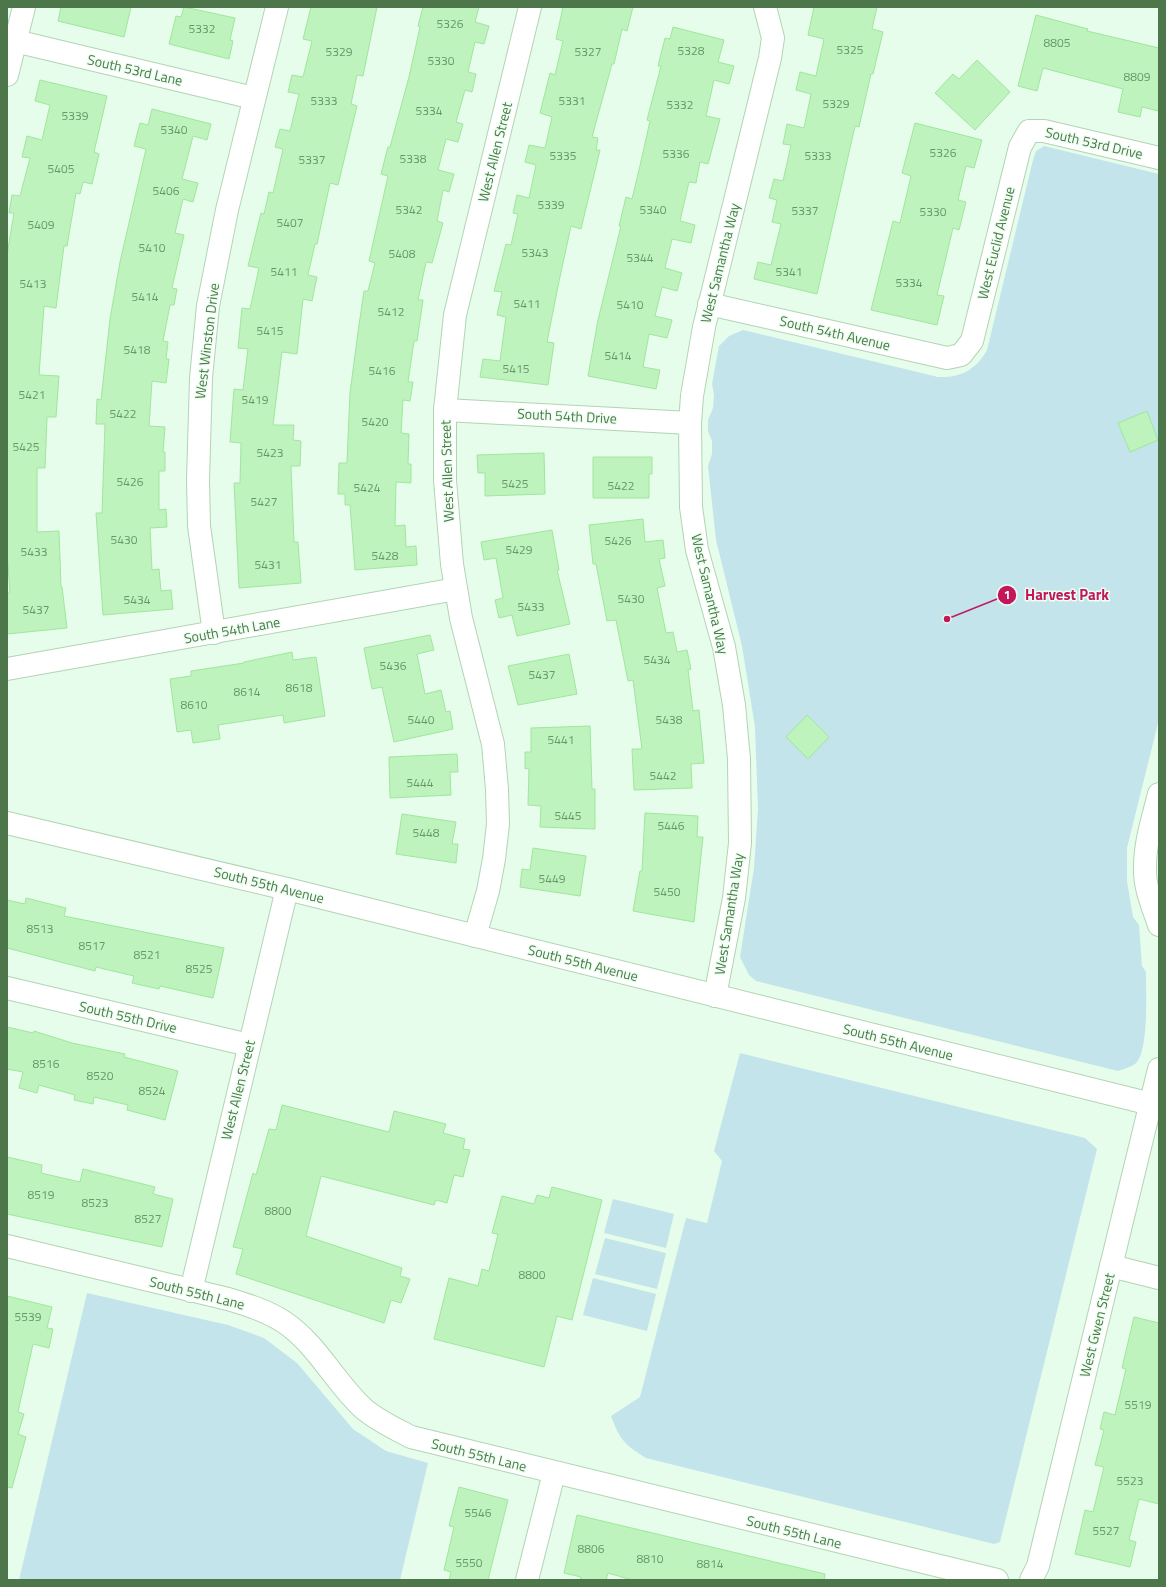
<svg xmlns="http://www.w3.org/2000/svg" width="1166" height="1587" viewBox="0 0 1166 1587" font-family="'Titillium Web',sans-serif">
	<rect width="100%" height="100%" fill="#e6fdeb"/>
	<g fill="#c4e4eb">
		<path d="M1044,146L1159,174V719L1127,848V881L1133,917L1139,925L1142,966L1146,972C1146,990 1149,1054 1135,1064C1131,1067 1123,1069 1118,1071L756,981L749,975L740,957L754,868L758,809L755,727L742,646L716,540L708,466L712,454V441L708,431V420L713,408L714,395L712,384L719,346L729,336L743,330L938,377C960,378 976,370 987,350L1033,160L1036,151Z"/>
		<path d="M740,1053L1085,1138L1097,1149L1000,1542L994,1544L646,1458C624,1444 620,1440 611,1416L640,1397L686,1218L707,1223L722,1161L714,1151Z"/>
		<polygon points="613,1199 674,1214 666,1248 604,1233"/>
		<polygon points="605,1238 666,1253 657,1289 595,1274"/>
		<polygon points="593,1278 656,1294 647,1331 583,1315"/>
		<polygon points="87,1293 228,1325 264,1338 297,1363 353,1429 386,1451 428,1463 400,1580 19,1580"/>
	</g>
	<g fill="#bef3bd" stroke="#a0e69d">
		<polygon points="61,7 131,7 124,37 58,21"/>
		<polygon points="184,7 235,18 230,40 233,41 229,59 169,44 176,16 181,17"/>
		<polygon points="311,7 377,7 363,76 357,75 351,104 357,106 338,185 330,183 317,244 315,244 308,275 317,277 312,301 303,299 297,354 282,352 273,425 294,425 293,440 301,441 300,466 291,466 294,542 298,542 301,583 239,588 234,483 240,483 241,443 230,442 234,389 243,390 248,349 238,348 242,308 250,309 259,268 248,266 261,213 264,214 269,192 273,193 283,149 275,147 280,129 290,131 299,94 288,92 292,75 303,77 312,41 303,39"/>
		<polygon points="423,7 479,7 475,22 489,26 484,44 475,42 468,72 476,74 472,92 465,90 456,122 463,124 458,142 446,139 438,170 454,174 449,192 443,190 437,221 443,223 432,263 426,262 418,300 423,300 417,341 414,341 408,382 413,382 410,401 403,400 401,433 409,434 408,464 411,464 411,483 396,482 395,526 405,525 406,547 416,546 417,565 355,570 350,505 345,505 345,494 338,494 339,463 347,463 350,393 358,332 364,291 368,291 375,263 369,261 388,176 381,174 388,147 390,147 409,77 420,27 418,26"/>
		<polygon points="563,7 633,7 627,31 622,29 614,64 612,64 592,137 598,138 596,150 600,150 581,229 571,226 558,286 547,342 554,343 548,385 480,377 483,359 500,361 506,317 497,315 502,292 494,291 506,244 511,245 518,214 513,213 517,195 529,198 536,165 525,162 529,145 545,148 552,117 540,113 550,73 555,75 563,41 556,39"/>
		<polygon points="814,7 877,7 872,29 883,32 873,74 871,74 859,127 855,126 817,294 754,279 758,262 771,265 781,224 772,222 777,200 769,198 774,179 783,181 791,145 783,144 787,124 804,128 811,94 796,90 800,72 816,76 824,39 808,35"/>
		<polygon points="1036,15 1088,29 1087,31 1159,48 1159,111 1142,107 1140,117 1118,112 1123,89 1043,68 1037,91 1018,86"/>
		<polygon points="673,27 724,40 718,62 734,66 729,84 714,80 706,116 720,119 708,164 700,162 696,183 689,182 680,221 695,225 691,243 672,239 665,268 682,273 677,291 662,287 655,316 672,320 667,338 649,334 643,367 660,370 656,389 588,376 598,320 621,226 619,226 626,197 632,199 639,170 650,121 647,120 661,66 658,66 665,38 670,39"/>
		<polygon points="977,60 1010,92 975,130 935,93 953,74 959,79"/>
		<polygon points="40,80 107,96 94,152 99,154 92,184 83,182 80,194 76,193 67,246 64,246 56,308 44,306 39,375 59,376 56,417 47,417 45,468 37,468 37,532 59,531 61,587 62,587 67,628 7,634 7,593 10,593 7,552 7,255 14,213 9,213 12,195 20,196 30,158 22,157 27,136 42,140 50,105 35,101"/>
		<polygon points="152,109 211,124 207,140 193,136 182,179 198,183 193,202 183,199 175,233 184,235 172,288 177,289 174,305 170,305 163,341 168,342 166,359 169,359 166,383 152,381 149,426 165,427 163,452 165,452 165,471 159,471 159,510 166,509 167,527 150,528 152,570 159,569 161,591 171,590 173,609 103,615 96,513 102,513 105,424 96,424 97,399 101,400 110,319 120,262 146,149 134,146 140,123 148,125"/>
		<polygon points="915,123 982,140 974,168 966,166 958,200 966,202 959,230 953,228 944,266 937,295 944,296 937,325 871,310 893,221 900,223 911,176 902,173"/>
		<polygon points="1147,411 1158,440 1130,452 1118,423"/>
		<polygon points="544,453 545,494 485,496 485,473 478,473 477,455"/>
		<polygon points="593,457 652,457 652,474 649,474 649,498 593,498"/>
		<polygon points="643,519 645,542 663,540 665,558 659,559 665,586 657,588 666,633 673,632 677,652 687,650 691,669 688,670 693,711 699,710 704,763 691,764 692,788 634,790 632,749 642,749 633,680 628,681 616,620 607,621 596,564 593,564 589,525"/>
		<polygon points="552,530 559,570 557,570 570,624 517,636 512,615 499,618 495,600 503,598 496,558 484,560 481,542"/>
		<polygon points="430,635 434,650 417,654 425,694 441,690 446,712 450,711 453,729 394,742 382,687 372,689 364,648"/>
		<polygon points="292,652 293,660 316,657 325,716 284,723 283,715 218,725 220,739 193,743 191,730 177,732 170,679 191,676 191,671 244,663 244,662"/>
		<polygon points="569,654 577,694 518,705 508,666"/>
		<polygon points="807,715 829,737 808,759 786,737"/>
		<polygon points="590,726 592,789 595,789 595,829 540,827 541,806 528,805 529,768 525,769 525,752 531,752 531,728"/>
		<polygon points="457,754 458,772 450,772 451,795 390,798 389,757"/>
		<polygon points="645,813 698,816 697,837 703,837 694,922 633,911 640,871 642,871"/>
		<polygon points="402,814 456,822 452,844 458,844 456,863 396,854"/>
		<polygon points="533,848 586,856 580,896 520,887 522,869 530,870"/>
		<polygon points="26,898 66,908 64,916 224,948 213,998 160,986 159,989 132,983 134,976 96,967 95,971 7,948 7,900 25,904"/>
		<polygon points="7,1027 33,1033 34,1031 72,1043 125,1054 124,1057 178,1071 165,1120 127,1110 128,1105 94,1097 93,1104 74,1100 75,1095 39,1085 37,1093 19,1088 23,1072 7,1069"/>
		<polygon points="282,1105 389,1132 394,1111 446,1124 443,1133 465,1139 463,1149 470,1150 463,1177 454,1175 447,1203 436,1200 434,1205 321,1176 306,1236 402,1268 400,1276 410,1279 401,1303 391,1300 384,1323 236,1274 243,1249 233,1247 253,1173 256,1175 269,1129 276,1130"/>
		<polygon points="7,1157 42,1165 41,1173 80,1182 83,1169 155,1187 153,1194 173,1199 162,1247 7,1214"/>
		<polygon points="552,1187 602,1200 572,1320 557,1316 544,1367 434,1339 449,1278 478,1286 482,1269 489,1271 498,1234 492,1233 502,1196 534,1204 537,1195 549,1198"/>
		<polygon points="7,1296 52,1307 47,1328 53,1329 49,1348 33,1344 18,1412 24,1414 18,1434 26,1437 12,1488 7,1487"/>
		<polygon points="1134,1317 1159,1323 1159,1504 1139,1499 1129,1540 1136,1542 1130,1567 1075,1554 1085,1510 1093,1512 1104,1467 1095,1465 1104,1430 1100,1429 1104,1412 1115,1415 1126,1369 1122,1368"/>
		<polygon points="459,1487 508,1500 488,1580 449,1580 451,1572 444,1570 454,1527 449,1526"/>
		<polygon points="577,1515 825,1574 824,1580 632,1580 608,1573 606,1580 580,1580 581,1577 564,1573"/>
	</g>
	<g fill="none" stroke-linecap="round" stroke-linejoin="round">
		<g stroke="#b2d4b3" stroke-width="24">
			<g id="minor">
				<polyline points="15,41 254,98"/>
				<polyline points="7,75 24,7"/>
				<polyline points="709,304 947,358 961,355 972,341 1020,147 1029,131 1044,131 1159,158"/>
				<polyline points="445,410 690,423"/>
				<polyline points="214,633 199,526 198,480 201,378 208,306 227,210 277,7"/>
				<polyline points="7,669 456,589"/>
				<path d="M1159,794C1153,818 1145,842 1145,867C1144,887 1153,907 1159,925"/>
				<polyline points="475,936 488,891 494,859 498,824 497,789 493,744 461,618 452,564 445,480 445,410 455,315 530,7"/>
				<polyline points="7,988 249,1045"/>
				<polyline points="715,996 734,898 740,843 739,759 734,705 724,647 697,550 691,507 690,423 692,396 704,327 770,58 773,38 765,7"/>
				<path d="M7,1246L228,1299C248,1305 267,1311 284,1322C318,1345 335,1383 364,1409C378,1421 396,1429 411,1437L997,1580"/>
				<polyline points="1111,1266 1159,1278"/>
				<polyline points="191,1291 287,889"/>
				<polyline points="527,1580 554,1473"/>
				<polyline points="1031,1580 1038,1566 1159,1069"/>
			</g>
		</g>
		<g stroke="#b2d4b3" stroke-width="24">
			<polyline id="tertiary" points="7,823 287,889 1159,1106"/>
		</g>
		<use href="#minor" stroke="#fff" stroke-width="22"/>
		<use href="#tertiary" stroke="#fff" stroke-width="22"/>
	</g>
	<g text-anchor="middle" stroke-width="3" stroke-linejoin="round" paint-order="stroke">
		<g font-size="12" fill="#699667">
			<text x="450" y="28">5326</text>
			<text x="202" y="33">5332</text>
			<text x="1057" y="47">8805</text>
			<text x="850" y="54">5325</text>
			<text x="691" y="55">5328</text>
			<text x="339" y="56">5329</text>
			<text x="588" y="56">5327</text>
			<text x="441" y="65">5330</text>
			<text x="1137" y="81">8809</text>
			<text x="324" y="105">5333</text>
			<text x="572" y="105">5331</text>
			<text x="836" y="108">5329</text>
			<text x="680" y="109">5332</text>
			<text x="429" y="115">5334</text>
			<text x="75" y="120">5339</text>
			<text x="174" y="134">5340</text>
			<text x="943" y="157">5326</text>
			<text x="676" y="158">5336</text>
			<text x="563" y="160">5335</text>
			<text x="818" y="160">5333</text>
			<text x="413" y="163">5338</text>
			<text x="312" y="164">5337</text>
			<text x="61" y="173">5405</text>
			<text x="166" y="195">5406</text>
			<text x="551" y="209">5339</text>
			<text x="409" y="214">5342</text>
			<text x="653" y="214">5340</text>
			<text x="805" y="215">5337</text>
			<text x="933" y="216">5330</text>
			<text x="290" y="227">5407</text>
			<text x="41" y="229">5409</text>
			<text x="152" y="252">5410</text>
			<text x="535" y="257">5343</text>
			<text x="402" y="258">5408</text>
			<text x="640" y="262">5344</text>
			<text x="284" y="276">5411</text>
			<text x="789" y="276">5341</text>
			<text x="909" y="287">5334</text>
			<text x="33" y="288">5413</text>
			<text x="145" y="301">5414</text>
			<text x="527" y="308">5411</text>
			<text x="630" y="309">5410</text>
			<text x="391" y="316">5412</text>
			<text x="270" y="335">5415</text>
			<text x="137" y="354">5418</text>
			<text x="618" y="360">5414</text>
			<text x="516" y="373">5415</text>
			<text x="382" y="375">5416</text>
			<text x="32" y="399">5421</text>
			<text x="255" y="404">5419</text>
			<text x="123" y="418">5422</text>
			<text x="375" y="426">5420</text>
			<text x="26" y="451">5425</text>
			<text x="270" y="457">5423</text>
			<text x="130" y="486">5426</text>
			<text x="515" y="488">5425</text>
			<text x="621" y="490">5422</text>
			<text x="367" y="492">5424</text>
			<text x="264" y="506">5427</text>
			<text x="124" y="544">5430</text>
			<text x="618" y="545">5426</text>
			<text x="519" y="554">5429</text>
			<text x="34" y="556">5433</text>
			<text x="385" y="560">5428</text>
			<text x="268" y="569">5431</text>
			<text x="631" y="603">5430</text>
			<text x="137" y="604">5434</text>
			<text x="531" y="611">5433</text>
			<text x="36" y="614">5437</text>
			<text x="657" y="664">5434</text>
			<text x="393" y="670">5436</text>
			<text x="542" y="679">5437</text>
			<text x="299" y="692">8618</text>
			<text x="247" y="696">8614</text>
			<text x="194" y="709">8610</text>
			<text x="421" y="724">5440</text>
			<text x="669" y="724">5438</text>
			<text x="561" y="744">5441</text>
			<text x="663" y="780">5442</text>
			<text x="420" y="787">5444</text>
			<text x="568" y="820">5445</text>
			<text x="671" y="830">5446</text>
			<text x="426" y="837">5448</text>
			<text x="552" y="883">5449</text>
			<text x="667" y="896">5450</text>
			<text x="40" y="933">8513</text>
			<text x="92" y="950">8517</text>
			<text x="147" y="959">8521</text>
			<text x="199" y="973">8525</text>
			<text x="46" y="1068">8516</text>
			<text x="100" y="1080">8520</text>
			<text x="152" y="1095">8524</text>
			<text x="41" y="1199">8519</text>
			<text x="95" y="1207">8523</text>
			<text x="278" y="1215">8800</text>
			<text x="148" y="1223">8527</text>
			<text x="532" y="1279">8800</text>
			<text x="28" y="1321">5539</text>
			<text x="1138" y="1409">5519</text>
			<text x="1130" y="1485">5523</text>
			<text x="478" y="1517">5546</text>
			<text x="1106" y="1535">5527</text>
			<text x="591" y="1553">8806</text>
			<text x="650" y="1563">8810</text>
			<text x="469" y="1567">5550</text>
			<text x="710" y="1568">8814</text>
		</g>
		<g font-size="14" fill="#4d774a" stroke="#edfff1">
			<text transform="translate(135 70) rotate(13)" y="5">South 53rd Lane</text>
			<text transform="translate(1094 143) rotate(13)" y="5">South 53rd Drive</text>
			<text transform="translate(495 152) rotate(-76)" y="5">West Allen Street</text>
			<text transform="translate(996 243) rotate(-76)" y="5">West Euclid Avenue</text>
			<text transform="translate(720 263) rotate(-76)" y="5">West Samantha Way</text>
			<text transform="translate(835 333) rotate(13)" y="5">South 54th Avenue</text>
			<text transform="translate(207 341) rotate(-83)" y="5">West Winston Drive</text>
			<text transform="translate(567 416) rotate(3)" y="5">South 54th Drive</text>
			<text transform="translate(447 471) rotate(-92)" y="5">West Allen Street</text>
			<text transform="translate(710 594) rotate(77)" y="5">West Samantha Way</text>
			<text transform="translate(232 630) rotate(-10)" y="5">South 54th Lane</text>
			<text transform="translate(269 885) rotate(14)" y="5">South 55th Avenue</text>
			<text transform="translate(729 914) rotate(-81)" y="5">West Samantha Way</text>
			<text transform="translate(583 963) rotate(14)" y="5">South 55th Avenue</text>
			<text transform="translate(128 1017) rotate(13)" y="5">South 55th Drive</text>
			<text transform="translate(898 1042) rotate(14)" y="5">South 55th Avenue</text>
			<text transform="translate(238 1090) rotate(-76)" y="5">West Allen Street</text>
			<text transform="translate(197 1293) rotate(14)" y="5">South 55th Lane</text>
			<text transform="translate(1097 1325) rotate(-76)" y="5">West Gwen Street</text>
			<text transform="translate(479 1455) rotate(14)" y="5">South 55th Lane</text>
			<text transform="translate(794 1532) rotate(14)" y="5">South 55th Lane</text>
		</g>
	</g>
	<path fill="none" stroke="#c2185b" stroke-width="1.5" d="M947 619L1007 595"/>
	<g fill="#c2185b" stroke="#edfff1" stroke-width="1.5">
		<circle cx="947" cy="619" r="4"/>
		<circle cx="1007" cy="595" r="10"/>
	</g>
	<g font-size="12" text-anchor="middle" font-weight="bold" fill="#fff">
		<text x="1007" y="599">1</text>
	</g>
	<g font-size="15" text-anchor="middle" font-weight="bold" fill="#c2185b" stroke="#edfff1" stroke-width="3" stroke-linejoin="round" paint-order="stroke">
		<text x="1067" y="600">Harvest Park</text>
	</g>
	<rect width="1166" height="1587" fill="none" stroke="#4d774a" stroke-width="16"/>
</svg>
